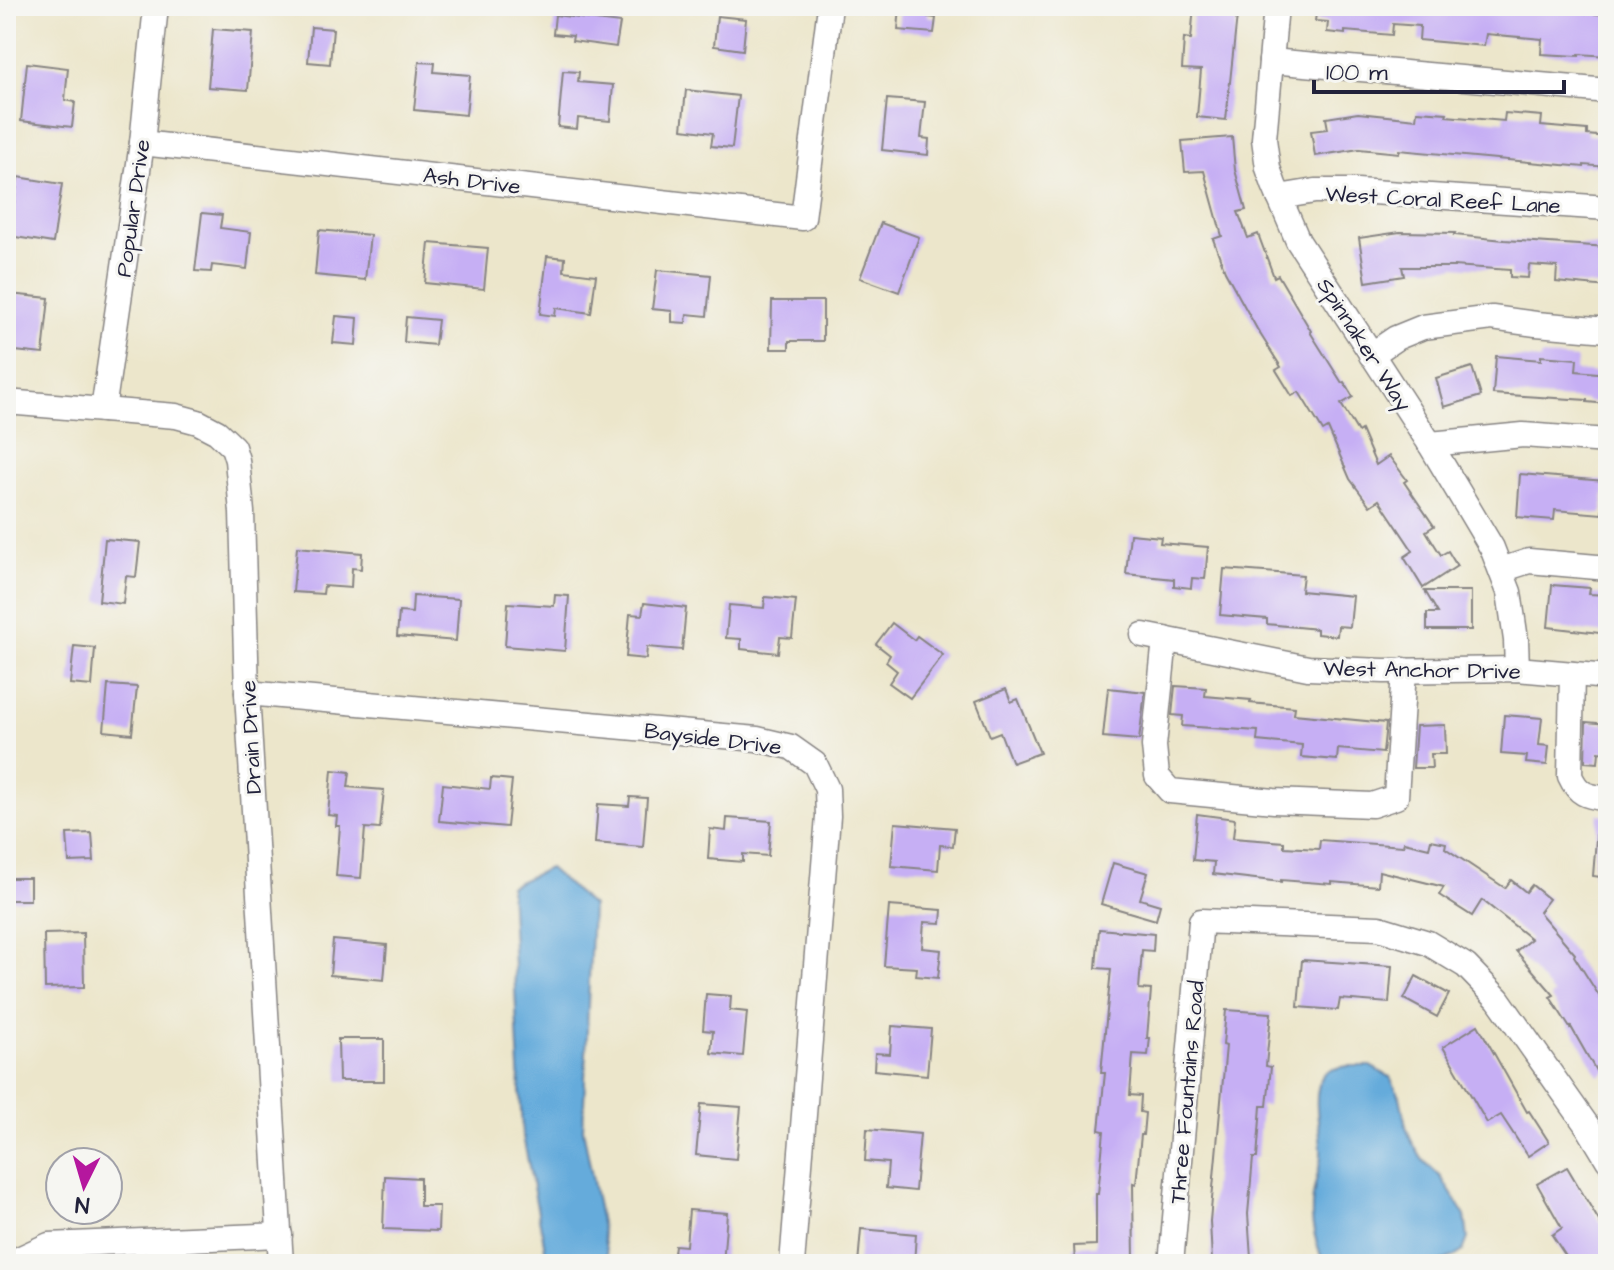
<svg xmlns="http://www.w3.org/2000/svg" width="1614" height="1270" viewBox="0 0 1614 1270" font-family="'Architects Daughter',sans-serif">
	<rect width="100%" height="100%" fill="#f6f6f2"/>
	<filter id="ink" filterUnits="userSpaceOnUse"><feTurbulence type="fractalNoise" baseFrequency=".0125" numOctaves="2"/><feDisplacementMap in="SourceGraphic" scale="16" xChannelSelector="R" yChannelSelector="G"/><feConvolveMatrix kernelMatrix="1 2 1 2 8 2 1 2 1" color-interpolation-filters="sRGB"/></filter>
	<filter id="wash" filterUnits="userSpaceOnUse"><feTurbulence type="fractalNoise" baseFrequency=".006" numOctaves="4" result="noise"/><feDisplacementMap in="SourceGraphic" scale="32" xChannelSelector="R" yChannelSelector="G"/><feGaussianBlur stdDeviation="1.8" result="paint"/><feColorMatrix in="noise" values="0 0 0 0 0 0 0 0 0 0 0 0 0 0 0 0 0 1.4 0 .05"/><feComposite in="paint" operator="in"/></filter>
	<g filter="url(#wash)">
		<rect width="100%" height="100%" fill="#ece6cb"/>
		<g fill="#65abdb" stroke="#44668b" stroke-width="2">
			<polygon points="549,868 592,906 583,1129 608,1260 607,1264 542,1264 545,1248 522,1131 510,886"/>
			<path d="M1348,1066H1370L1390,1077L1400,1097L1406,1126L1411,1140L1422,1159L1441,1177L1465,1216L1468,1238L1463,1251L1457,1255L1435,1264H1324C1313,1235 1308,1216 1315,1185C1317,1175 1321,1164 1321,1154C1322,1130 1311,1103 1321,1079C1325,1069 1338,1068 1348,1066Z"/>
		</g>
		<g id="blocks">
			<g fill="#c6aff4">
				<polygon points="900,6 929,6 928,17 936,18 934,33 898,30"/>
				<polygon points="1194,6 1238,6 1226,120 1197,117 1201,70 1182,69 1184,38 1191,39"/>
				<polygon points="1317,6 1522,6 1584,10 1584,13 1608,15 1608,56 1579,54 1579,56 1541,54 1542,39 1486,34 1484,46 1419,40 1420,26 1393,24 1392,35 1345,31 1345,34 1327,32 1328,22 1315,21"/>
				<polygon points="555,15 620,23 616,47 572,41 573,36 553,34"/>
				<polygon points="717,16 746,19 743,50 714,46"/>
				<polygon points="311,27 333,29 330,64 308,62"/>
				<polygon points="213,29 253,32 248,90 208,87"/>
				<polygon points="419,62 435,63 434,72 470,75 466,115 414,110"/>
				<polygon points="27,63 68,68 65,100 75,102 72,127 21,121"/>
				<polygon points="563,71 579,72 578,82 613,85 610,121 578,118 577,129 558,127"/>
				<polygon points="686,90 738,96 732,148 711,146 713,133 682,129"/>
				<polygon points="887,99 925,102 921,138 929,139 928,155 882,150"/>
				<polygon points="1417,111 1447,113 1446,116 1504,121 1505,113 1542,116 1541,126 1587,130 1587,135 1608,137 1608,167 1584,165 1584,167 1399,150 1399,153 1359,149 1315,156 1311,131 1328,129 1326,118 1358,113 1416,119"/>
				<polygon points="1232,137 1235,170 1246,210 1238,212 1248,238 1258,234 1274,277 1278,275 1311,331 1310,332 1342,383 1344,382 1353,397 1341,404 1358,432 1361,430 1376,465 1389,456 1407,480 1404,482 1434,526 1426,531 1441,555 1448,551 1457,566 1423,588 1404,557 1413,551 1379,500 1370,506 1350,479 1328,428 1323,431 1299,392 1292,396 1276,370 1281,367 1257,329 1225,271 1213,239 1222,236 1204,171 1185,172 1182,141"/>
				<polygon points="18,177 62,184 53,243 9,236"/>
				<polygon points="202,213 222,215 220,228 251,232 247,269 212,265 211,272 195,271"/>
				<polygon points="881,223 919,237 899,292 860,278"/>
				<polygon points="319,230 370,235 365,280 315,275"/>
				<polygon points="1400,232 1455,233 1454,235 1504,240 1608,247 1608,287 1556,282 1557,267 1529,265 1528,278 1510,277 1510,270 1454,266 1454,267 1402,267 1404,276 1366,282 1359,238"/>
				<polygon points="429,243 488,248 484,289 425,283"/>
				<polygon points="547,256 565,258 564,271 596,275 591,313 556,308 555,316 540,314"/>
				<polygon points="657,270 711,275 707,316 687,314 686,323 672,322 672,311 652,309"/>
				<polygon points="9,294 49,298 43,354 6,350"/>
				<polygon points="772,301 823,301 823,341 789,341 789,349 771,349"/>
				<polygon points="336,316 358,318 356,345 333,343"/>
				<polygon points="406,317 438,320 435,345 404,342"/>
				<polygon points="1496,356 1541,360 1541,356 1577,359 1576,371 1608,374 1608,404 1587,402 1587,400 1493,394"/>
				<polygon points="1472,367 1481,396 1444,407 1436,378"/>
				<polygon points="1520,474 1605,481 1602,514 1555,510 1554,520 1517,517"/>
				<polygon points="1130,534 1161,537 1160,543 1208,547 1205,579 1192,578 1191,588 1174,586 1174,579 1126,574"/>
				<polygon points="105,539 140,542 136,577 126,576 123,604 99,601"/>
				<polygon points="297,547 362,553 361,569 352,568 351,588 324,586 323,594 293,592"/>
				<polygon points="1224,569 1303,575 1301,591 1353,596 1350,627 1338,626 1337,636 1317,634 1317,629 1267,624 1267,619 1220,615"/>
				<polygon points="1552,585 1590,588 1589,594 1608,595 1608,634 1548,627"/>
				<polygon points="1425,591 1471,591 1471,630 1427,630 1427,613 1438,613"/>
				<polygon points="555,595 569,596 565,651 505,646 508,603 554,606"/>
				<polygon points="413,596 459,599 456,641 397,636 399,612 412,613"/>
				<polygon points="765,597 796,600 792,638 780,637 778,653 741,649 741,639 726,638 729,605 764,608"/>
				<polygon points="644,603 686,608 682,650 647,647 646,659 626,657 630,614 642,615"/>
				<polygon points="892,623 914,640 917,636 943,655 910,698 889,683 897,671 886,662 890,655 876,644"/>
				<polygon points="74,646 95,648 92,686 70,684"/>
				<polygon points="108,685 137,687 132,734 104,731"/>
				<polygon points="1175,686 1206,688 1205,696 1251,700 1250,703 1295,707 1294,714 1386,723 1383,753 1338,749 1337,760 1301,757 1302,745 1257,741 1258,731 1182,726 1183,716 1172,715"/>
				<polygon points="1108,688 1145,692 1139,740 1103,737"/>
				<polygon points="1006,689 1011,702 1018,699 1040,753 1012,763 1000,732 990,736 976,701"/>
				<polygon points="1504,715 1542,718 1539,745 1549,746 1547,765 1526,763 1527,756 1501,754"/>
				<polygon points="1586,722 1608,724 1608,753 1599,752 1598,763 1585,762"/>
				<polygon points="1445,725 1446,754 1431,754 1432,768 1413,768 1416,726"/>
				<polygon points="332,770 350,772 348,787 384,790 380,829 365,828 361,878 336,876 340,826 336,826 337,816 328,815"/>
				<polygon points="491,778 512,780 507,827 439,821 443,784 490,789"/>
				<polygon points="630,797 647,798 643,847 595,843 598,804 629,806"/>
				<polygon points="1197,814 1235,819 1233,838 1284,842 1284,847 1319,849 1320,840 1403,846 1404,842 1429,848 1431,840 1446,843 1445,848 1505,888 1511,880 1526,892 1532,885 1549,899 1539,912 1575,954 1574,956 1608,1010 1608,1070 1599,1076 1571,1027 1570,1028 1550,997 1554,995 1516,951 1531,939 1482,900 1472,916 1439,895 1444,887 1379,871 1378,886 1332,882 1332,884 1281,880 1281,882 1213,874 1214,862 1193,860"/>
				<polygon points="1598,814 1608,815 1608,878 1593,876"/>
				<polygon points="727,818 771,821 768,856 743,854 743,862 708,859 710,829 726,831"/>
				<polygon points="895,823 955,828 953,846 940,845 938,870 891,866"/>
				<polygon points="92,833 94,861 69,862 67,834"/>
				<polygon points="1113,863 1148,873 1140,899 1160,905 1156,920 1101,904"/>
				<rect x="6" y="878" width="24" height="22"/>
				<polygon points="889,906 942,910 941,923 924,922 922,948 941,950 938,978 916,976 917,968 884,966"/>
				<polygon points="1099,929 1154,934 1153,951 1142,950 1139,989 1151,990 1147,1038 1150,1038 1148,1055 1133,1054 1130,1095 1141,1096 1140,1112 1145,1113 1143,1135 1141,1135 1136,1184 1133,1183 1134,1263 1075,1264 1074,1246 1096,1245 1096,1194 1098,1194 1104,1131 1099,1130 1105,1073 1101,1073 1111,969 1096,968"/>
				<polygon points="83,933 84,987 45,988 44,934"/>
				<polygon points="333,940 387,945 384,980 330,975"/>
				<polygon points="1302,960 1392,966 1389,1003 1340,999 1338,1010 1298,1007"/>
				<polygon points="1416,976 1449,994 1437,1017 1404,999"/>
				<polygon points="706,994 731,996 730,1010 747,1012 743,1056 711,1053 713,1031 703,1030"/>
				<polygon points="1226,1010 1271,1013 1266,1066 1271,1067 1267,1106 1261,1106 1257,1158 1253,1158 1248,1214 1251,1258 1212,1261 1210,1221 1226,1046 1223,1045"/>
				<polygon points="1478,1025 1527,1112 1529,1111 1549,1142 1528,1156 1501,1115 1487,1123 1443,1047"/>
				<polygon points="892,1026 931,1029 927,1075 874,1070 875,1053 890,1054"/>
				<polygon points="338,1039 384,1039 384,1081 339,1081"/>
				<polygon points="701,1104 741,1107 736,1159 696,1155"/>
				<polygon points="867,1129 920,1134 915,1191 886,1188 888,1163 865,1161"/>
				<polygon points="1567,1167 1608,1236 1608,1264 1571,1264 1552,1235 1562,1228 1537,1184"/>
				<polygon points="385,1176 420,1178 420,1206 439,1206 438,1231 383,1229"/>
				<polygon points="689,1210 727,1213 723,1264 673,1261 675,1245 686,1246"/>
				<polygon points="861,1229 916,1234 914,1264 858,1264"/>
			</g>
		</g>
	</g>
	<g filter="url(#ink)">
		<use href="#blocks" fill-opacity="0" stroke="#878483" stroke-width="2"/>
		<g fill="none" stroke-linecap="round" stroke-linejoin="round">
			<g stroke="#878483" stroke-width="27">
				<g id="minor">
					<polyline points="1276,6 1264,139 1268,168 1274,185 1298,241 1430,444 1492,548 1509,592 1516,640 1517,669"/>
					<polyline points="1271,61 1608,91"/>
					<polyline points="142,143 803,218 830,6"/>
					<polyline points="1279,197 1315,191 1357,191 1608,208"/>
					<polyline points="1371,355 1396,338 1423,327 1492,318 1536,324 1608,330"/>
					<polyline points="6,402 176,416 198,422 217,432 233,447 237,460 242,512 247,693 281,1264"/>
					<polyline points="103,410 142,143 156,6"/>
					<polyline points="1430,444 1523,435 1608,441"/>
					<polyline points="1501,570 1529,561 1608,568"/>
					<polyline points="1143,635 1308,668 1384,671 1517,669 1608,677"/>
					<polyline points="1165,639 1154,746 1157,776 1170,791 1274,801 1372,805 1396,797 1404,670"/>
					<path d="M1572,674L1570,776C1579,796 1588,796 1608,799"/>
					<polyline points="247,693 757,739 791,747 815,764 827,789 828,816 792,1264"/>
					<polyline points="8,1264 49,1245 280,1235"/>
					<polyline points="1171,1264 1201,921 1379,928 1428,943 1466,966 1498,999 1588,1127 1608,1160"/>
				</g>
			</g>
			<use href="#minor" stroke="#fff" stroke-width="24"/>
		</g>
	</g>
	<g text-anchor="middle" stroke-width="6" stroke-linejoin="round" paint-order="stroke">
		<g font-size="22" fill="#22223b" stroke="#f6f6f2">
			<text transform="translate(472 180) rotate(7)" y="8">Ash Drive</text>
			<text transform="translate(1443 199) rotate(3)" y="8">West Coral Reef Lane</text>
			<text transform="translate(132 208) rotate(-82)" y="8">Popular Drive</text>
			<text transform="translate(1365 344) rotate(57)" y="8">Spinnaker Way</text>
			<text transform="translate(1422 669) rotate(1)" y="8">West Anchor Drive</text>
			<text transform="translate(250 737) rotate(-93)" y="8">Drain Drive</text>
			<text transform="translate(713 738) rotate(7)" y="8">Bayside Drive</text>
			<text transform="translate(1186 1092) rotate(-85)" y="8">Three Fountains Road</text>
		</g>
	</g>
	<rect width="1614" height="1270" fill="none" stroke="#f6f6f2" stroke-width="32"/>
	<g transform="translate(84 1186) rotate(185)"><circle r="38" fill="#f6f6f2" stroke="#a1a1a9" stroke-width="2"/>
	<path d="M0-6L14 30L0 20L-14 30Z" fill="#b5179e"/>
	<text y="-12" font-size="22" font-weight="bold" text-anchor="middle" fill="#22223b">N</text>
	</g>
	<path d="M1314 80v12h250v-12" fill="none" stroke="#22223b" stroke-width="4"/>
	<text x="1326" y="80" font-size="24" fill="#22223b" stroke="#f6f6f2" stroke-width="6" paint-order="stroke">100 m</text>
</svg>
